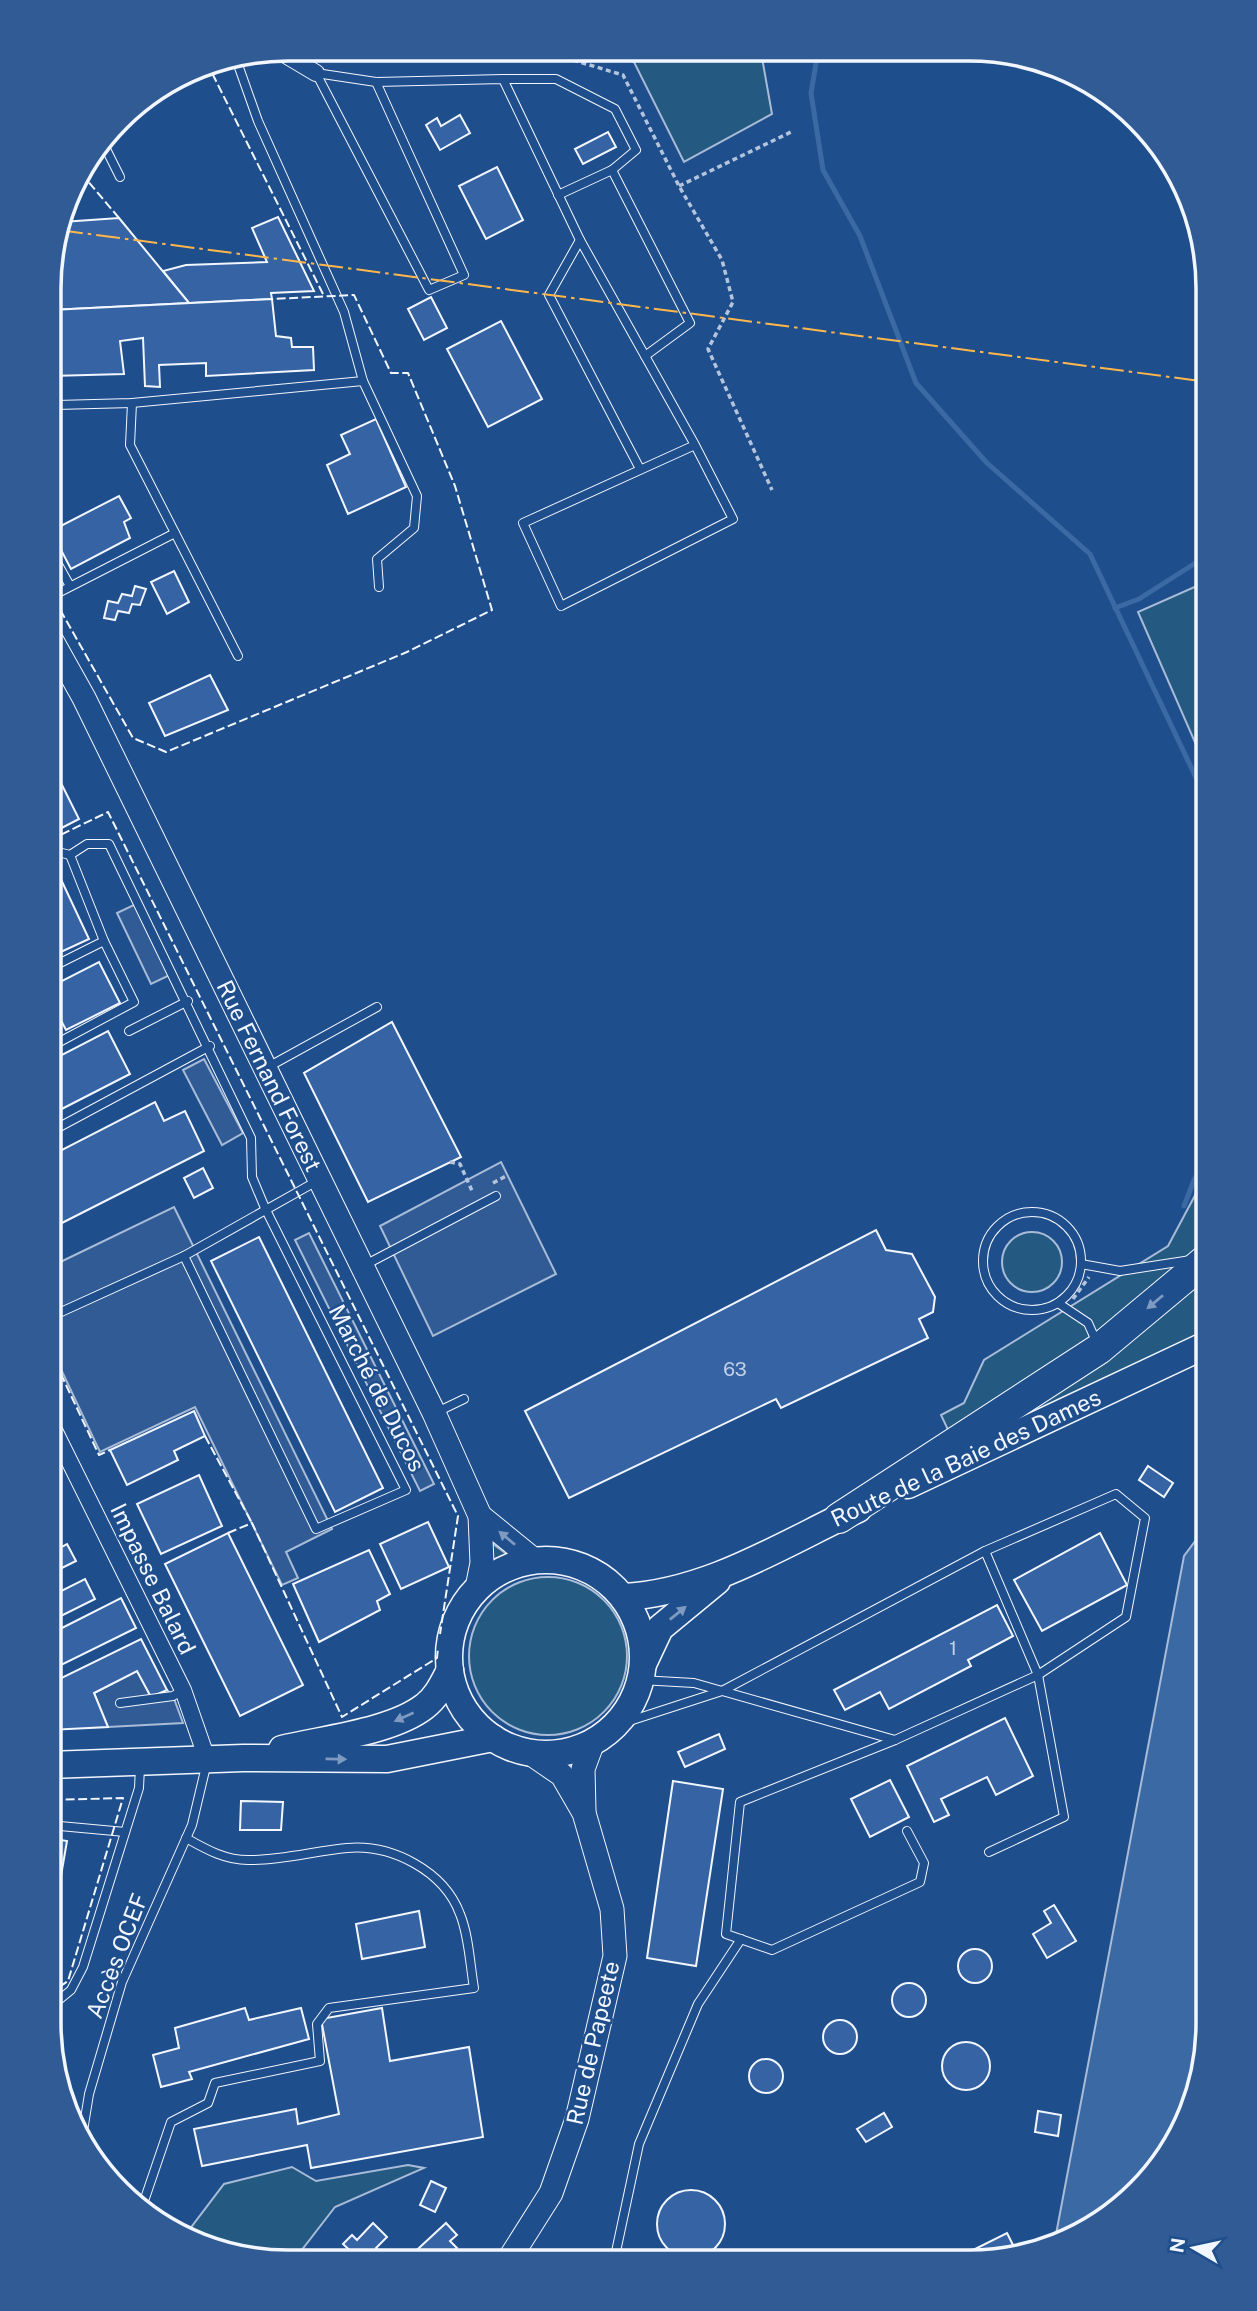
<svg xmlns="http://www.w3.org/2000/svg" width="1257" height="2311" viewBox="0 0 1257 2311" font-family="'Public Sans',sans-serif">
	<rect width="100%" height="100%" fill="#1f4e8c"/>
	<g fill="#245a82" stroke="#a8bbd7" stroke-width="2">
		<polygon points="597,51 761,52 772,114 684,162 634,62"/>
		<polygon points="1208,581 1208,772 1138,612"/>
		<polygon points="1208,1171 1208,1330 958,1451 941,1415 964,1403 984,1360 1168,1246"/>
		<circle cx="1032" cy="1262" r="30"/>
		<polygon points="489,1541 512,1558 491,1568"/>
		<circle cx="548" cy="1656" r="79"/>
		<polygon points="408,2165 424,2168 335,2207 294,2260 257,2260 183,2238 224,2184 292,2167 316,2181"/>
	</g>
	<g fill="#305b95" stroke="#a8bbd7" stroke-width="2">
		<polygon points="138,903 174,973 151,984 117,913"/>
		<polygon points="204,1059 243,1133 222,1145 183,1070"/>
		<polygon points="501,1162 556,1274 433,1336 380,1226"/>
		<polygon points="174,1207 332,1529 286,1552 298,1578 282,1585 195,1407 100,1452 50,1346 50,1267"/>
		<polygon points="309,1233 434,1484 420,1491 295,1240"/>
		<polygon points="137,1671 151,1697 167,1690 173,1696 183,1723 108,1727 94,1693"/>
	</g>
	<polygon fill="#3b69a3" stroke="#a8bbd7" stroke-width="2" points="1208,1524 1207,2039 1190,2114 1158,2169 1114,2213 1054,2245 1184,1556"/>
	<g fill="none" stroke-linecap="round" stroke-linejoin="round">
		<g stroke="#3b69a3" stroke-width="5">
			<polyline points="818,52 811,93 823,170 860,236 916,383 987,463 1090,554 1208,803"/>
			<polyline points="1115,608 1139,599 1208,555"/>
			<polyline points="1184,1206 1194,1180 1208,1155"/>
		</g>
	</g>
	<g fill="#3563a3" stroke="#f2f6ff" stroke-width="2">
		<polygon points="460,115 470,133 440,150 426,125 437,118 441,126"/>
		<polygon points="608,132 616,147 583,164 575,149"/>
		<polygon points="497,167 523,220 486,239 459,186"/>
		<polygon points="278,217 314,291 271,293 272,299 189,303 163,271 186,265 267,262 252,228"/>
		<polygon points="119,218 189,303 51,310 51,257 62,222"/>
		<polygon points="431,297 447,328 424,340 408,309"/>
		<polygon points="272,299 276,336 291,338 292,347 313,347 314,370 206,376 206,363 159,365 160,387 145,386 143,338 120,341 124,374 51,376 51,310"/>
		<polygon points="501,321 542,399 488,427 447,349"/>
		<polygon points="376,419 406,487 348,514 327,465 350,454 341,435"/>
		<polygon points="119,496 131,518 124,522 130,538 71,569 51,531"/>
		<polygon points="174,571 189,602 167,614 151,582"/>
		<polygon points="135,586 146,589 140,605 132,604 129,613 118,611 115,620 104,618 108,601 118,603 122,594 132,596"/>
		<polygon points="210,675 228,710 165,736 149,703"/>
		<polygon points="50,761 79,819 50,834"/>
		<polygon points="58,873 89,939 50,957 50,877"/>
		<polygon points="99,962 120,1003 66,1030 50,999 50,987"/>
		<polygon points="392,1022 461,1157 368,1202 304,1073"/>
		<polygon points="108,1031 130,1074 50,1115 50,1061"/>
		<polygon points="155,1102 164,1121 185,1111 204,1151 50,1229 50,1156"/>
		<polygon points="203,1168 213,1188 194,1198 184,1178"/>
		<polygon points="876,1230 886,1250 912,1254 935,1297 933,1312 919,1319 928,1338 781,1408 776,1399 569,1498 525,1411"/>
		<polygon points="259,1237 383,1488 335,1512 211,1261"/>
		<polygon points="194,1411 205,1436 174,1451 178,1460 127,1485 110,1450"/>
		<polygon points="1148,1466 1173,1483 1164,1497 1139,1480"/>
		<polygon points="199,1475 222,1526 161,1554 137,1504"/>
		<polygon points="50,1509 57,1525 50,1528"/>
		<polygon points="428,1522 449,1567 401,1589 380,1544"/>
		<polygon points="228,1533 303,1685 240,1716 165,1564"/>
		<polygon points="1100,1533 1127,1585 1042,1631 1014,1580"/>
		<polygon points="67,1544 76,1561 50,1574 50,1553"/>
		<polygon points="369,1550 390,1594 377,1601 380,1610 319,1642 293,1584"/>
		<polygon points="85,1579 95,1599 49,1622 49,1597"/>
		<polygon points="121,1598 136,1628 49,1671 49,1646 59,1641 54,1632"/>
		<polygon points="997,1605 1013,1636 968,1660 971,1666 889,1709 880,1692 845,1710 834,1690"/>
		<polygon points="141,1639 167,1690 151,1697 137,1671 94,1693 108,1727 49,1730 49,1684"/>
		<polygon points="1005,1718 1033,1776 996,1795 987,1777 941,1799 949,1815 934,1822 907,1766"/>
		<polygon points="719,1734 725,1749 685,1767 678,1752"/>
		<polygon points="890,1780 909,1817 870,1837 851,1799"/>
		<polygon points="673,1781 723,1789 696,1966 647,1958"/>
		<polygon points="241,1801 283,1802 281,1830 240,1830"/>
		<polygon points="49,1838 67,1841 52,1928 49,1928"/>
		<polygon points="1054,1905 1076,1941 1047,1958 1033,1934 1051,1923 1044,1911"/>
		<polygon points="419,1911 425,1947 362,1959 356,1924"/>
		<circle cx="975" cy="1966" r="17"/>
		<circle cx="909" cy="2000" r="17"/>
		<polygon points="245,2008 249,2020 301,2008 309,2039 189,2072 192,2079 161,2087 153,2055 179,2048 175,2028"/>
		<polygon points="382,2008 390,2061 469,2047 483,2137 311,2168 307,2145 202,2166 194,2129 296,2109 298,2124 339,2114 321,2019"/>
		<circle cx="840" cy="2037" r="17"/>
		<circle cx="966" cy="2066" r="24"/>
		<circle cx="766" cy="2076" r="17"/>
		<polygon points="1038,2111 1061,2115 1058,2136 1035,2132"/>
		<polygon points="884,2113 892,2127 866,2142 857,2129"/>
		<polygon points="431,2181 446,2188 435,2212 420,2205"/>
		<circle cx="691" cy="2224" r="34"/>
		<polygon points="373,2223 387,2237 376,2248 384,2256 380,2260 360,2260 343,2244 352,2235 357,2240"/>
		<polygon points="446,2223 457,2235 450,2241 457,2248 443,2260 406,2260"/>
		<polygon points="1007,2233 1017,2253 969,2262 949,2262"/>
	</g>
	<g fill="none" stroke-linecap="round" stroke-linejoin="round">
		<g stroke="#f2f6ff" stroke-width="10">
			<g id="lane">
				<polyline points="236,59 258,121 344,312 363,381 417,496 414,528 377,559 379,587"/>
				<polyline points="316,73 376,82 503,79 580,240 549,295 640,469"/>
				<polyline points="316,73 429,290 464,275 376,82"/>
				<polyline points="503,79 556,79 615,109 636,150 612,170 558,195"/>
				<polyline points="103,143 120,177"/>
				<polyline points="612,170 690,323 645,356"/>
				<polyline points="580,240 695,445 523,523 561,606 733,519 695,445"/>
				<polyline points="132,403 130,445 238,656"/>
				<polyline points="56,405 132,403 363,381"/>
				<polyline points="51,552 70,586"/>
				<polyline points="52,596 175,533"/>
				<polyline points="50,850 70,855"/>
				<polyline points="50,968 104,941"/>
				<polyline points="129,1031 188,1001"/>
				<polyline points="50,1047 134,1002 104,941 70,855 87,844 109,844 251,1138 252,1177 265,1208 406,1490 316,1529 184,1256"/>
				<polyline points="268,1067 377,1007"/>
				<polyline points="50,1132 210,1046"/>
				<circle cx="1032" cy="1261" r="49"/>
				<polyline points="1081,1264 1120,1271 1191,1260"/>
				<polyline points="365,1265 496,1196"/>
				<polyline points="1058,1303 1088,1323 1096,1341"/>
				<polyline points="50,1317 184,1256 317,1181"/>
				<polyline points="437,1412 464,1399"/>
				<polyline points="985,1551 1038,1675 1064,1817 989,1852"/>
				<polyline points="640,1680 694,1683 895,1740"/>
				<polyline points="120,1703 173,1696 183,1690"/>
				<polyline points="614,1726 722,1691 985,1551 1116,1494 1145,1518 1126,1617 1038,1675 895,1740 740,1802 726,1934 772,1950 920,1882 924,1863 907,1831"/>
				<polyline points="49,1825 125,1832"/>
				<polyline points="49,2008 71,1990 83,1967 139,1788 140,1767"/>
				<polyline points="83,2131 89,2094 122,1982 192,1825 207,1762"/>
				<path d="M141,2210L171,2122L208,2103L215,2083L320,2061L317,2024L329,2008L474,1988C470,1965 469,1936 460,1914C444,1871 392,1844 347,1848C315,1851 283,1860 251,1860C227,1861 207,1850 186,1838"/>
				<polyline points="614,2261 639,2144 698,2004 741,1939"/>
			</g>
		</g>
		<g stroke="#f2f6ff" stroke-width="18">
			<g id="street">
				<polyline points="279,51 316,73"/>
				<polyline points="51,597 52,596"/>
				<polyline points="50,1422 183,1690 207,1759"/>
			</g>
		</g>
		<g stroke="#f2f6ff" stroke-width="25">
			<g id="secondary">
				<polyline points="51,639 84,698 434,1413 480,1516 482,1563 477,1588"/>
				<polyline points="480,1516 534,1560"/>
				<polyline points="584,1810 583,1769 593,1742"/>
				<polyline points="508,2261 551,2193 577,2119 615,1956 612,1909 584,1813 562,1775 530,1753"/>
			</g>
		</g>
		<g stroke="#f2f6ff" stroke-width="29">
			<g id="primary">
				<polyline points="908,1485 1208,1344"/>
				<circle cx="546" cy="1657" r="97"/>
				<path d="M623,1597C708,1593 783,1544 858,1509"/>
				<polyline points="644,1662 660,1628 717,1581"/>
				<path d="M282,1749C323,1739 392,1732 425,1706C437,1697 443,1683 450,1670"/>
				<polyline points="49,1765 243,1758 387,1759 493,1738"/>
			</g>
		</g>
		<g stroke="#f2f6ff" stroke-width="32">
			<polyline id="highway" points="839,1518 1099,1349 1208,1258"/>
		</g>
		<g stroke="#b3c4dc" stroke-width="3.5" stroke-dasharray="5 3.5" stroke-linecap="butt">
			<polyline points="319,56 556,55 623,75 679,186 722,260 733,302 708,349 772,490"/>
			<polyline points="679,186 791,132"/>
			<polyline points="450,1162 460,1164 473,1193"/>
			<polyline points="493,1183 506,1176"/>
			<polyline points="1073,1299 1089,1277"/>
		</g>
		<use href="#lane" stroke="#1f4e8c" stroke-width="8"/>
		<use href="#street" stroke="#1f4e8c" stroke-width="16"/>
		<use href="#secondary" stroke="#1f4e8c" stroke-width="23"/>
		<use href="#primary" stroke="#1f4e8c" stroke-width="26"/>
		<use href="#highway" stroke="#1f4e8c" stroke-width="30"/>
		<g stroke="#f2f6ff" stroke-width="2" stroke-dasharray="9 3.5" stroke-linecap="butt">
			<polyline points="203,66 211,71 324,296"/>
			<polyline points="81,173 119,218"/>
			<polyline points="54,599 133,738 166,752 407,652 492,610 455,486 408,373 391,373 354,295 272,299"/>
			<polyline points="50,840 108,812 458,1516 440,1634"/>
			<polyline points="50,1351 99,1455 110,1450"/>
			<polyline points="205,1436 252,1523"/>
			<polyline points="228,1533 252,1523 342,1717 437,1658 438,1648"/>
			<polyline points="49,1994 68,1981 123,1798 49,1800"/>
		</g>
		<polyline stroke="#ffb74d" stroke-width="2" stroke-dasharray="24 5 3.5 5" stroke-linecap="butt" points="59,230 1208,382"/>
	</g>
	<defs><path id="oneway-solid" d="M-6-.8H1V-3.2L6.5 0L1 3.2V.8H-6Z" transform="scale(1.75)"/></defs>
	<g fill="#7e9ac0">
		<use href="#oneway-solid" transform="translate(1155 1302) rotate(140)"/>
		<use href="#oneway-solid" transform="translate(507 1538) rotate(-140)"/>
		<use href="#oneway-solid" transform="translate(678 1613) rotate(-39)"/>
		<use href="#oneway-solid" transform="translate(404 1717) rotate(156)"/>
		<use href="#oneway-solid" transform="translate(336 1759) rotate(1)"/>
	</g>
	<g text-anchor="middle" stroke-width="5" stroke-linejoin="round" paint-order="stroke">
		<g font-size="19" fill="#c3d1e8">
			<text x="735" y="1376">63</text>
			<text x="953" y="1655">1</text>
		</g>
		<g font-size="23" fill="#f2f6ff" stroke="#1f4e8c">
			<text transform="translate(269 1076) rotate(64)" y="8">Rue Fernand Forest</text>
			<text transform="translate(377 1388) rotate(63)" y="8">Marché de Ducos</text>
			<text transform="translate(966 1458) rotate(-25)" y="8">Route de la Baie des Dames</text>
			<text transform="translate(153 1579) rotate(64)" y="8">Impasse Balard</text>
			<text transform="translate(117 1956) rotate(-69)" y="8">Accès OCEF</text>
			<text transform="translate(593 2043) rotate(-77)" y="8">Rue de Papeete</text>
		</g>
	</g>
	<path d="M0 0H1257V2311H0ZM288 61H969A227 227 0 0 1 1196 288V2023A227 227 0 0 1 969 2250H288A227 227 0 0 1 61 2023V288A227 227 0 0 1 288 61Z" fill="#305b95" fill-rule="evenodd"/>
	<path fill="none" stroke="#f2f6ff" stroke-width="3.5" d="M288 61H969A227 227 0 0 1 1196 288V2023A227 227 0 0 1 969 2250H288A227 227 0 0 1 61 2023V288A227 227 0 0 1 288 61Z"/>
	<g transform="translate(1194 2248) rotate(279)" stroke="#1f4e8c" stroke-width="5" paint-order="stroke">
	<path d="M0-5L12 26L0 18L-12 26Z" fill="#f2f6ff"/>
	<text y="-10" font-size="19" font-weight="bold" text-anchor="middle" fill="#f2f6ff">N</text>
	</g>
</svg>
